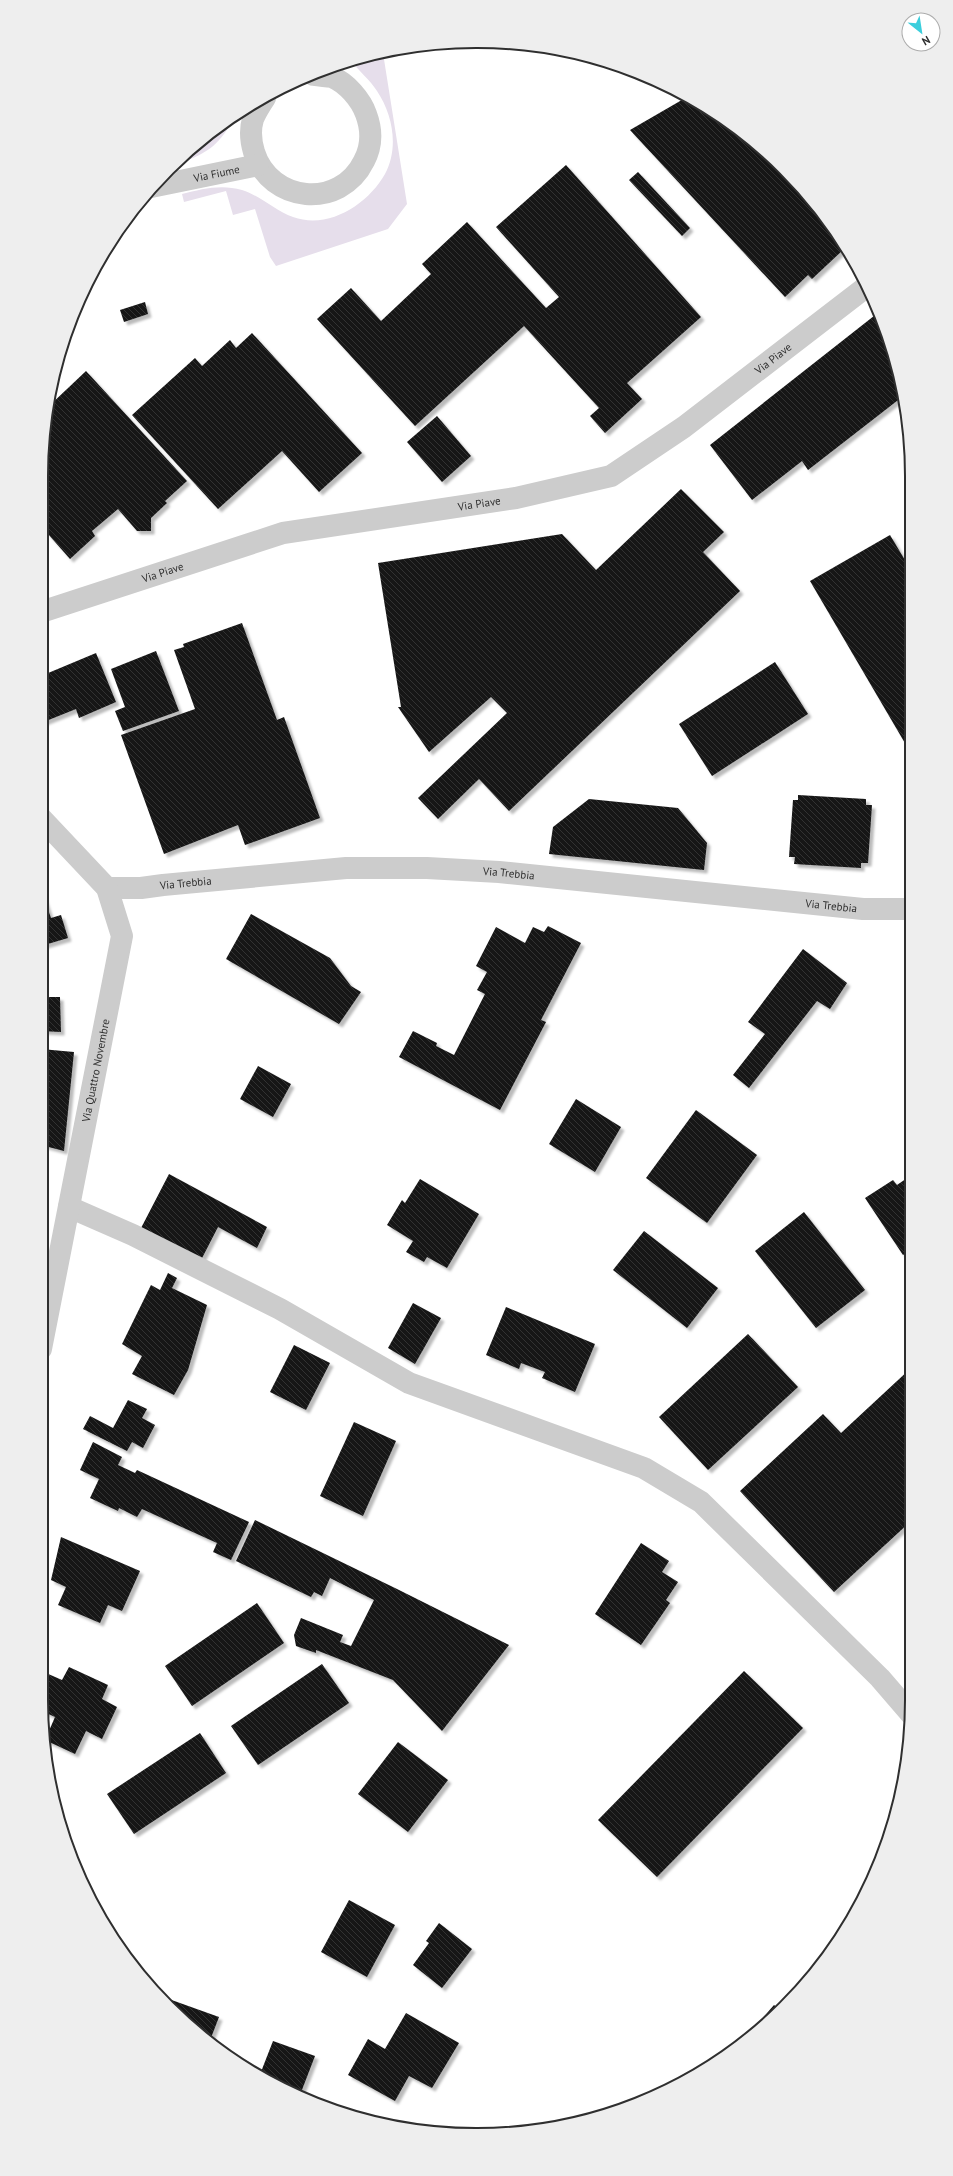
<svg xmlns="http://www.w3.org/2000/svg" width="953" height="2176" viewBox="0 0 953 2176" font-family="'PT Sans',sans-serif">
	<defs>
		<pattern id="building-back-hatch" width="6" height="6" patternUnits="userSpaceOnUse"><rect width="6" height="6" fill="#161616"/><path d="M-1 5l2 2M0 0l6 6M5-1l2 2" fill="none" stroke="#303030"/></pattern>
		<filter id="shadow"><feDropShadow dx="3.5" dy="3.5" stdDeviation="1" flood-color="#0004"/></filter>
	</defs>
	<rect width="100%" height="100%" fill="#fff"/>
	<g fill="#e6deeb">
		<path d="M383,53L407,204L388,229L276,266L270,257L255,209L233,215L226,191L184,202L182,194C202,189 221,184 242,190C261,196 275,211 293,217C329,230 368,204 385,174C399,148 393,115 377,91C370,80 359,71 351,61L364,56Z"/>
		<path d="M235,116C221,143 209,153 180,163V160L212,131Z"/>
	</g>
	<g fill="url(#building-back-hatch)" filter="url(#shadow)">
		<polygon points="687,97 741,131 822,211 844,249 812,279 808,275 785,297 630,130"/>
		<polygon points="566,165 701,317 627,383 642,399 605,433 590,416 599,408 524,326 415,426 317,319 351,288 381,321 431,274 422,264 467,222 546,308 559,297 496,227"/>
		<polygon points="638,172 690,228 682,236 629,180"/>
		<polygon points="145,302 148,314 124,322 120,310"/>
		<polygon points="879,312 902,397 808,470 802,461 752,500 710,445"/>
		<polygon points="252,333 362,453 319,492 282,451 218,509 132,415 195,358 202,366 230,340 236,348"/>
		<polygon points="86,371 187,481 165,501 167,503 151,518 151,531 137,531 118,509 92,531 95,536 70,559 41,526 41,476 48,407"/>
		<polygon points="437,416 471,456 442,482 407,442"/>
		<polygon points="681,489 724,532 703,552 740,591 509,811 479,779 438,819 418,798 507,713 491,697 429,752 398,707 401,707 378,563 562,534 596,570"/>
		<polygon points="890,535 909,567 909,750 810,581"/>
		<polygon points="242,623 277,720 284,717 320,818 245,845 238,825 164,854 121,735 195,709 174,650 184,647 183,644"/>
		<polygon points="156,651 179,711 123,731 115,711 125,707 111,669"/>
		<polygon points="96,653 116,702 79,718 76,709 41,723 41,676"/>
		<polygon points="775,662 808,714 712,776 679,724"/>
		<polygon points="798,795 866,799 866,805 872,805 868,863 861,863 861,868 794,864 795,857 789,857 793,800 798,800"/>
		<polygon points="589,799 678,808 707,843 704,870 549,854 553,827"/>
		<polygon points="41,889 51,918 61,915 68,938 41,946"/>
		<polygon points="251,914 330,958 351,986 361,992 339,1024 226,959"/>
		<polygon points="548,926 581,943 541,1020 546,1022 500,1110 399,1057 413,1031 437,1043 436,1046 454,1055 485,994 477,990 487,972 476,966 496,927 525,943 533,927 544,932"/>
		<polygon points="803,949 847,983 830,1009 817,1001 749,1088 733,1075 765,1034 748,1022"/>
		<polygon points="41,997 60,997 61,1032 41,1031"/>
		<polygon points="41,1049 74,1052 64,1151 41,1145"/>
		<polygon points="258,1066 291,1084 273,1117 240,1099"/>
		<polygon points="576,1099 621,1127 595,1172 549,1144"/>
		<polygon points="696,1110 757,1155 707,1223 646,1178"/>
		<polygon points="169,1174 267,1227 257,1248 218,1227 200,1262 140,1230"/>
		<polygon points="910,1176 911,1250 903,1255 865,1198 893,1180 897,1185"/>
		<polygon points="420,1179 479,1214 447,1268 427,1257 424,1262 406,1252 413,1241 387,1225 402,1200 405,1203"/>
		<polygon points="804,1212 865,1290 816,1328 755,1251"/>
		<polygon points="644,1231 718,1288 687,1328 613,1270"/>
		<polygon points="168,1273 177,1278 172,1288 207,1305 188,1370 174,1395 132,1374 142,1356 122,1344 151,1285 160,1290"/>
		<polygon points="413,1303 441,1318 415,1364 388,1348"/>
		<polygon points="506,1307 595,1344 575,1392 542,1378 545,1372 521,1363 519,1369 486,1355"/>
		<polygon points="748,1334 798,1387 708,1470 659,1417"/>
		<polygon points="294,1345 330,1363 306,1410 270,1392"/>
		<polygon points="911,1368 911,1521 834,1592 740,1491 823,1414 841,1433"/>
		<polygon points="128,1400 147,1409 142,1418 155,1425 143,1448 132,1442 127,1451 83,1429 90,1416 113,1428"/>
		<polygon points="354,1422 396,1441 363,1516 320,1496"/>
		<polygon points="93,1442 122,1457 118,1465 135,1473 137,1470 249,1522 231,1560 213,1552 217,1543 142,1509 137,1517 119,1508 118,1511 90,1498 99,1479 80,1470"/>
		<polygon points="255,1520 397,1589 509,1645 442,1731 393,1680 316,1650 316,1653 296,1646 294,1635 301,1618 343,1635 340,1642 351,1646 374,1600 330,1578 322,1596 314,1592 311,1597 236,1561"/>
		<polygon points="61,1537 140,1571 122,1611 108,1605 100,1623 58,1605 66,1587 51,1580"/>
		<polygon points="641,1543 669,1561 662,1572 678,1582 666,1600 670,1603 641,1645 595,1614"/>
		<polygon points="257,1603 284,1643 192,1706 165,1666"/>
		<polygon points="322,1664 349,1703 258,1765 231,1726"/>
		<polygon points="69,1667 108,1685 102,1699 117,1707 102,1739 86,1731 75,1754 45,1740 55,1717 42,1711 41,1700 41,1685 46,1673 62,1680"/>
		<polygon points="744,1671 803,1728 657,1877 598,1820"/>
		<polygon points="200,1733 226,1773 134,1834 107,1794"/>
		<polygon points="398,1742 448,1780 408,1832 358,1794"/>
		<polygon points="349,1900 395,1925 367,1977 321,1952"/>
		<polygon points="439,1923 472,1949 442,1988 413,1965 429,1943 426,1941"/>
		<polygon points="166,1998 219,2017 209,2043 164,2001"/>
		<polygon points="774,2005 780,2010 763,2027 741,2043"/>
		<polygon points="406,2013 459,2043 432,2088 409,2076 395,2101 348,2075 368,2039 385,2049"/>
		<polygon points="273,2041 315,2056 300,2095 259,2077"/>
	</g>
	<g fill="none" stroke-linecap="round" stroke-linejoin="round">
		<g stroke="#ccc" stroke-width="22">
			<path d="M265,98C261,104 256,112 253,119C250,129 251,142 254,152C270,203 340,210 364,161C372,146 372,130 366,114C361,100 347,83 332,77C326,76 320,76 314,75"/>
			<path id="s1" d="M151,187L258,165"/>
			<path id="s2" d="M41,612L283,533L516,498L611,476L684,427L866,287"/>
			<path id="s3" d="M107,888H141L163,885L346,868H427L499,872L863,909H910"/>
			<polyline points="69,1207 133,1235 280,1309 409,1383 644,1468 701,1502 880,1678 911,1714"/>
			<path id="s4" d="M41,1349L122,936L107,888L41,818"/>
		</g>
	</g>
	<g text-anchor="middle" stroke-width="4" stroke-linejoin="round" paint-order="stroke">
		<g font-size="11" fill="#2f2f2f" stroke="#fff">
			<text dy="4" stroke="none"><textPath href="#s1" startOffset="67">Via Fiume</textPath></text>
			<text dy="4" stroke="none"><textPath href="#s2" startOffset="788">Via Piave</textPath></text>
			<text dy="4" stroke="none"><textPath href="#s2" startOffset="453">Via Piave</textPath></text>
			<text dy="4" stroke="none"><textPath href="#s2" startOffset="128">Via Piave</textPath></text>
			<text dy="4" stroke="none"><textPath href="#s3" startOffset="403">Via Trebbia</textPath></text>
			<text dy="4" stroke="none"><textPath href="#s3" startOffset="79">Via Trebbia</textPath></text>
			<text dy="4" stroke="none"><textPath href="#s3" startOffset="727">Via Trebbia</textPath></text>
			<text dy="4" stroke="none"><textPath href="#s4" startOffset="284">Via Quattro Novembre</textPath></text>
		</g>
	</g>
	<path d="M0 0H953V2176H0ZM476 48H477A428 428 0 0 1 905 476V1700A428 428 0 0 1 477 2128H476A428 428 0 0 1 48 1700V476A428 428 0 0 1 476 48Z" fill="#eee" fill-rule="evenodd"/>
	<path fill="none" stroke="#2f2f2f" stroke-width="2" d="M476 48H477A428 428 0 0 1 905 476V1700A428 428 0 0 1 477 2128H476A428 428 0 0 1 48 1700V476A428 428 0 0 1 476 48Z"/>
	<g transform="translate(921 32) rotate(150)"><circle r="19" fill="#ffffff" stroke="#acacac"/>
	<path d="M0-3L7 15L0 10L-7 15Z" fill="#3bcedc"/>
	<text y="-6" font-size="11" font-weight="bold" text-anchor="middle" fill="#2f2f2f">N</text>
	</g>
</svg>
